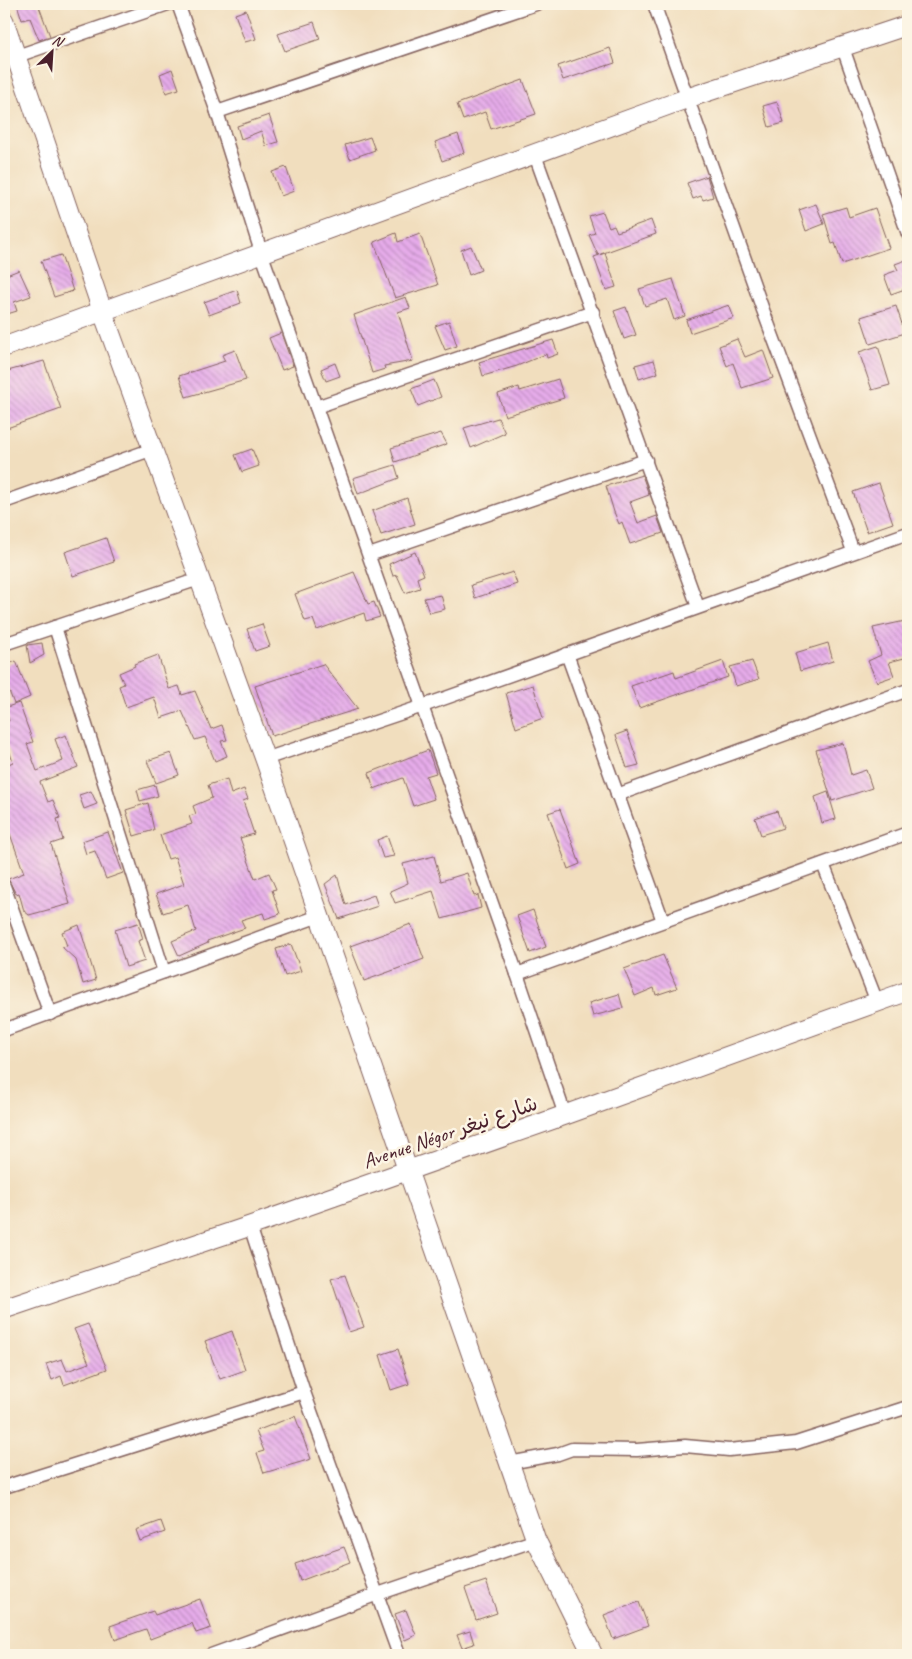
<svg xmlns="http://www.w3.org/2000/svg" width="912" height="1659" viewBox="0 0 912 1659" font-family="Caveat,'Playpen Sans Arabic',sans-serif">
	<defs>
		<pattern id="building-back-hatch" width="6" height="6" patternUnits="userSpaceOnUse" patternTransform="scale(1.25)"><rect width="6" height="6" fill="#e6acea"/><path d="M-1 5l2 2M0 0l6 6M5-1l2 2" fill="none" stroke="#bc8bbe"/></pattern>
	</defs>
	<rect width="100%" height="100%" fill="#fcf5e5"/>
	<filter id="ink" filterUnits="userSpaceOnUse"><feTurbulence type="fractalNoise" baseFrequency=".02" numOctaves="2"/><feDisplacementMap in="SourceGraphic" scale="10" xChannelSelector="R" yChannelSelector="G"/><feConvolveMatrix kernelMatrix="1 2 1 2 8 2 1 2 1" color-interpolation-filters="sRGB"/></filter>
	<filter id="wash" filterUnits="userSpaceOnUse"><feTurbulence type="fractalNoise" baseFrequency=".0096" numOctaves="4" result="noise"/><feDisplacementMap in="SourceGraphic" scale="20" xChannelSelector="R" yChannelSelector="G"/><feGaussianBlur stdDeviation="1.12" result="paint"/><feColorMatrix in="noise" values="0 0 0 0 0 0 0 0 0 0 0 0 0 0 0 0 0 1.4 0 .05"/><feComposite in="paint" operator="in"/></filter>
	<g filter="url(#wash)">
		<rect width="100%" height="100%" fill="#f1debe"/>
		<g id="blocks">
			<g fill="url(#building-back-hatch)">
				<polygon points="17,4 38,4 50,36 39,40 30,18 22,20"/>
				<polygon points="246,10 256,39 245,42 235,14"/>
				<polygon points="314,22 320,39 285,51 278,34"/>
				<polygon points="610,48 615,63 563,80 558,66"/>
				<polygon points="172,69 179,89 166,93 160,74"/>
				<polygon points="523,80 536,114 491,129 485,112 463,120 457,104"/>
				<polygon points="777,102 784,123 769,127 763,106"/>
				<polygon points="269,115 278,142 266,146 261,131 241,139 237,126"/>
				<polygon points="458,134 464,153 442,161 435,142"/>
				<polygon points="370,137 375,150 350,159 345,145"/>
				<polygon points="286,167 294,191 281,196 272,172"/>
				<polygon points="707,176 713,197 703,200 701,196 693,199 687,183"/>
				<polygon points="816,204 824,224 806,231 799,210"/>
				<polygon points="846,207 849,217 875,208 889,248 842,264 835,243 832,244 823,214"/>
				<polygon points="603,212 609,227 614,225 617,232 651,220 656,234 598,255 589,235 595,233 589,216"/>
				<polygon points="396,233 398,242 420,234 438,285 395,298 374,242"/>
				<polygon points="471,246 481,270 469,275 461,250"/>
				<polygon points="605,253 616,287 606,290 594,257"/>
				<polygon points="61,255 73,291 54,297 41,261"/>
				<polygon points="906,260 908,266 908,295 905,289 891,294 884,275 898,270 895,264"/>
				<polygon points="19,270 31,296 14,302 17,311 4,315 4,276"/>
				<polygon points="673,279 685,316 674,320 667,299 645,306 639,289"/>
				<polygon points="237,290 241,303 209,315 204,302"/>
				<polygon points="406,297 410,308 398,312 413,361 384,366 385,369 372,373 354,315"/>
				<polygon points="729,305 734,318 690,333 686,320"/>
				<polygon points="896,306 905,333 870,344 861,317"/>
				<polygon points="626,307 636,335 624,339 614,311"/>
				<polygon points="449,321 457,346 445,350 435,326"/>
				<polygon points="281,333 293,366 282,370 269,338"/>
				<polygon points="737,339 745,357 763,350 773,378 742,388 733,363 727,366 719,346"/>
				<polygon points="553,340 558,354 547,358 546,354 517,366 483,376 479,362"/>
				<polygon points="878,346 890,385 872,390 859,352"/>
				<polygon points="235,350 246,380 186,397 179,376 225,361 222,355"/>
				<polygon points="654,360 658,373 639,379 635,365"/>
				<polygon points="44,361 61,409 4,429 4,413 7,412 4,392 8,391 4,372"/>
				<polygon points="335,363 340,376 326,381 321,369"/>
				<polygon points="558,379 564,398 505,416 498,394 519,387 520,391"/>
				<polygon points="434,380 441,397 418,406 411,389"/>
				<polygon points="498,418 505,433 471,448 464,428"/>
				<polygon points="441,433 447,444 395,462 391,448"/>
				<polygon points="252,449 259,466 242,472 235,455"/>
				<polygon points="395,465 399,478 358,494 353,478"/>
				<polygon points="642,475 649,495 630,502 638,523 657,516 663,533 630,544 622,522 619,524 614,512 606,486"/>
				<polygon points="879,483 893,523 867,532 853,492"/>
				<polygon points="407,498 415,524 381,535 372,511"/>
				<polygon points="106,538 114,562 73,576 65,552"/>
				<polygon points="415,552 424,575 417,578 420,588 405,593 397,575 393,576 389,564"/>
				<polygon points="354,572 368,604 374,602 380,617 366,621 364,613 317,630 313,619 305,621 295,594"/>
				<polygon points="513,572 517,584 475,598 471,585"/>
				<polygon points="441,595 445,609 429,613 424,598"/>
				<polygon points="905,621 908,630 908,657 889,662 894,676 877,682 868,661 881,655 873,628"/>
				<polygon points="262,624 270,646 255,651 247,629"/>
				<polygon points="42,643 44,655 30,663 27,645"/>
				<polygon points="828,643 833,661 800,671 795,653"/>
				<polygon points="158,655 169,689 179,686 182,695 195,691 211,729 222,725 227,740 221,741 227,756 215,761 205,737 195,740 182,711 161,718 154,697 126,707 119,686 124,684 119,673 135,666 134,664"/>
				<polygon points="16,661 30,697 14,704 4,678 4,666"/>
				<polygon points="723,661 728,677 639,708 631,686 674,671 676,678"/>
				<polygon points="752,661 759,679 736,686 730,667"/>
				<polygon points="323,664 358,709 272,736 255,686"/>
				<polygon points="533,685 543,718 516,728 506,693"/>
				<polygon points="19,703 33,742 27,744 37,771 63,761 55,739 66,735 78,767 40,782 48,802 53,800 60,818 57,819 63,840 51,844 70,904 29,915 24,911 19,893 16,894 8,879 24,873 10,834 7,835 4,799 4,794 8,792 4,781 4,766 13,762 4,736 4,723 9,721 4,708"/>
				<polygon points="627,731 639,765 627,768 616,735"/>
				<polygon points="843,743 851,775 866,770 872,788 832,801 816,750"/>
				<polygon points="428,750 436,773 426,776 434,799 413,806 403,778 374,789 369,773"/>
				<polygon points="171,753 179,775 156,783 147,761"/>
				<polygon points="227,779 231,794 244,789 248,799 243,801 254,834 240,838 255,879 269,873 276,889 272,890 280,914 265,919 263,913 241,920 245,928 207,941 208,943 179,956 172,941 196,931 188,905 163,913 156,894 184,884 175,857 168,859 160,835 192,824 189,816 196,814 193,806 212,798 208,785"/>
				<polygon points="155,785 158,796 140,801 137,790"/>
				<polygon points="91,791 97,804 84,809 79,795"/>
				<polygon points="828,792 836,819 822,823 815,797"/>
				<polygon points="148,803 154,830 134,836 126,810"/>
				<polygon points="560,809 580,864 568,869 548,813"/>
				<polygon points="777,811 783,828 761,835 755,818"/>
				<polygon points="108,832 123,873 106,879 95,851 86,854 82,841"/>
				<polygon points="387,836 394,856 383,858 377,840"/>
				<polygon points="434,856 441,881 467,873 474,896 478,895 481,908 442,919 433,891 395,903 390,891 408,883 403,864"/>
				<polygon points="337,875 346,905 374,895 378,906 339,919 325,884"/>
				<polygon points="533,910 546,947 530,953 517,916"/>
				<polygon points="138,923 143,939 138,941 145,961 126,967 115,930"/>
				<polygon points="411,924 424,959 364,981 350,946"/>
				<polygon points="79,925 96,980 83,984 76,960 62,947 67,946 62,932"/>
				<polygon points="291,944 301,971 285,976 276,949"/>
				<polygon points="663,955 677,988 656,995 654,988 635,996 624,969"/>
				<polygon points="619,994 623,1008 593,1016 589,1003"/>
				<polygon points="345,1275 364,1327 349,1332 331,1279"/>
				<polygon points="88,1324 107,1369 64,1385 61,1376 52,1380 46,1364 62,1359 67,1371 89,1363 74,1329"/>
				<polygon points="232,1331 245,1370 220,1379 205,1341"/>
				<polygon points="398,1349 409,1384 391,1390 380,1355"/>
				<polygon points="295,1416 311,1459 264,1473 257,1453 264,1451 256,1431"/>
				<polygon points="161,1521 165,1532 140,1541 136,1530"/>
				<polygon points="344,1547 350,1562 300,1581 295,1564"/>
				<polygon points="486,1581 497,1613 476,1620 465,1588"/>
				<polygon points="200,1599 211,1628 196,1633 192,1623 150,1639 146,1629 115,1640 110,1626 153,1611 155,1615"/>
				<polygon points="639,1602 648,1626 613,1639 604,1615"/>
				<polygon points="406,1610 416,1635 405,1640 395,1614"/>
				<polygon points="470,1631 474,1644 462,1648 457,1635"/>
			</g>
		</g>
	</g>
	<g filter="url(#ink)">
		<use href="#blocks" fill-opacity="0" stroke="#84625e" stroke-width="1"/>
		<g fill="none" stroke-linecap="round" stroke-linejoin="round">
			<g stroke="#84625e" stroke-width="15">
				<g id="street">
					<polyline points="178,4 217,112 261,252 517,974 565,1115"/>
					<polyline points="654,4 763,310 853,551"/>
					<polyline points="843,48 908,234"/>
					<polyline points="17,56 168,4"/>
					<polyline points="217,112 536,4"/>
					<polyline points="535,155 698,607"/>
					<polyline points="316,407 593,312"/>
					<polyline points="4,502 153,449"/>
					<polyline points="369,555 646,460"/>
					<polyline points="55,627 164,972"/>
					<polyline points="4,644 199,579"/>
					<polyline points="567,654 663,921"/>
					<polyline points="265,759 423,706 908,533"/>
					<polyline points="617,795 908,690"/>
					<polyline points="823,864 877,1002"/>
					<polyline points="4,886 50,1014"/>
					<polyline points="517,974 908,833"/>
					<polyline points="4,1030 319,916"/>
					<polyline points="250,1226 304,1392 399,1655"/>
					<polyline points="509,1463 558,1454 572,1449 637,1450 685,1446 729,1450 796,1443 908,1407"/>
					<polyline points="4,1487 304,1392"/>
					<polyline points="211,1655 378,1594 536,1540"/>
				</g>
			</g>
			<g stroke="#84625e" stroke-width="21">
				<g id="secondary">
					<polyline points="4,21 102,310 265,759 536,1540 593,1655"/>
					<polyline points="4,347 688,98 908,25"/>
					<polyline points="4,1309 250,1226 565,1115 908,991"/>
				</g>
			</g>
			<use href="#street" stroke="#fff" stroke-width="12"/>
			<use href="#secondary" stroke="#fff" stroke-width="19"/>
		</g>
	</g>
	<g text-anchor="middle" stroke-width="5" stroke-linejoin="round" paint-order="stroke">
		<g font-size="21" fill="#4a1f2b" stroke="#fcf5e5">
			<text transform="translate(450 1132) rotate(-19)" y="7">Avenue Négor شارع نيغر</text>
		</g>
	</g>
	<rect width="912" height="1659" fill="none" stroke="#fcf5e5" stroke-width="20"/>
	<g transform="translate(52 52) rotate(25)" stroke="#fcf5e5" stroke-width="4" paint-order="stroke">
	<path d="M0-4L9 19L0 12L-9 19Z" fill="#4a1f2b"/>
	<text y="-8" font-size="14" font-weight="bold" text-anchor="middle" fill="#4a1f2b">N</text>
	</g>
</svg>
